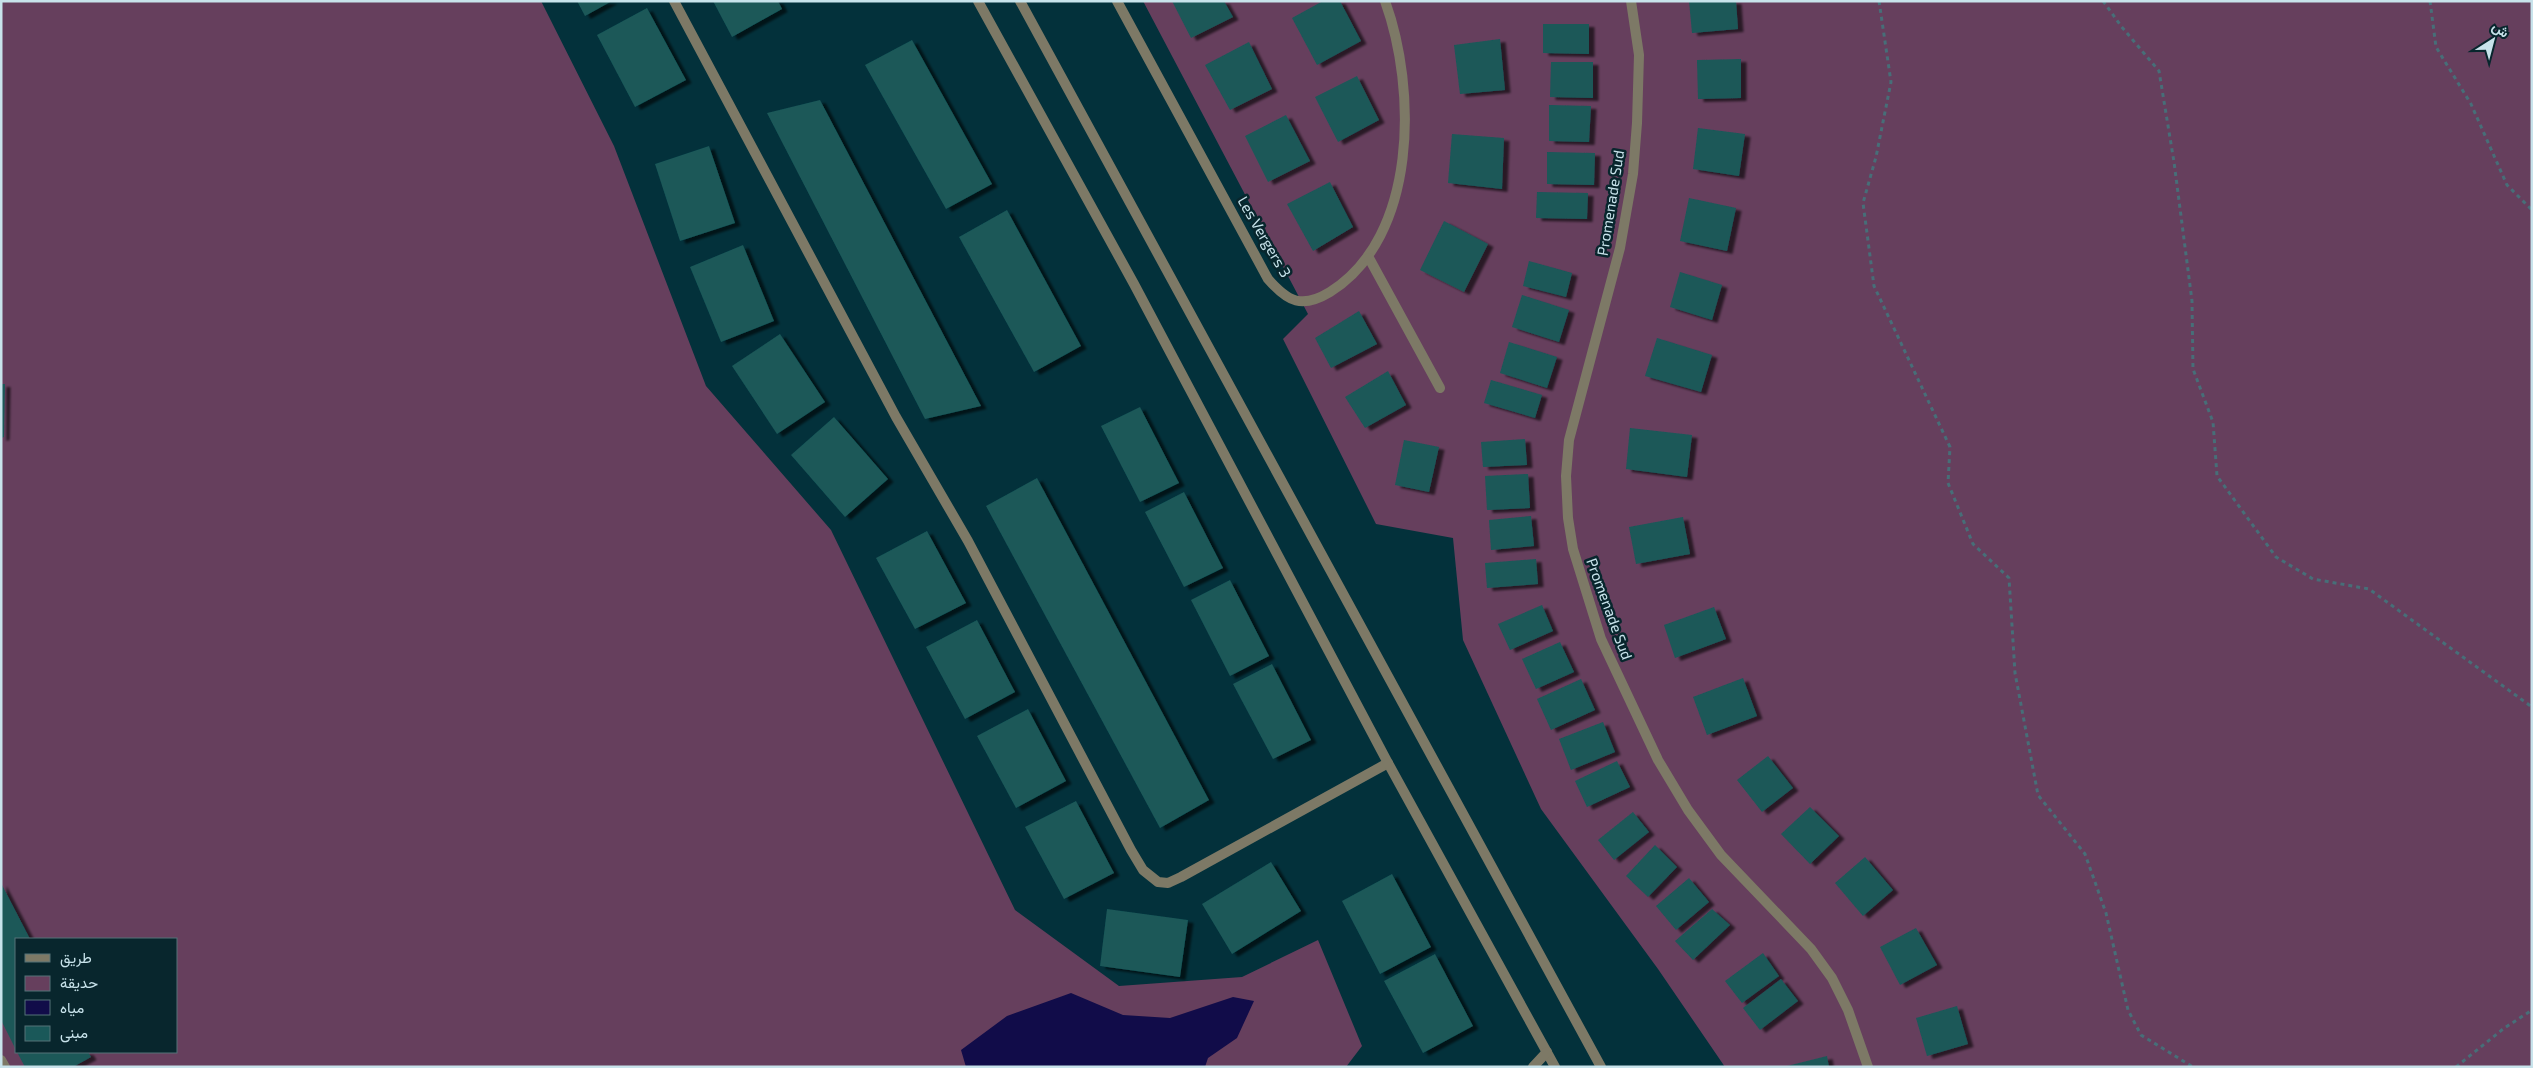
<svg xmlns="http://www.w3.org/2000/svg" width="2533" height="1068" viewBox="0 0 2533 1068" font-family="'Exo 2',Vazirmatn,sans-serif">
	<defs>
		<filter id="shadow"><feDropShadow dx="5.5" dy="3" stdDeviation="1" flood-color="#0009"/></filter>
	</defs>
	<rect width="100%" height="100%" fill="#03313b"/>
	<g fill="#663f5d" fill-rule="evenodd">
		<path d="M1,1H541L614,146L706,386L831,530L1015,910L1119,986L1242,977L1318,940L1362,1046L1346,1067H1ZM16,939H176V1052H16Z"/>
		<polygon points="1143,1 2532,1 2532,1067 1725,1067 1658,969 1541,809 1463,640 1453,538 1376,524 1283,339 1308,314"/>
	</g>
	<polygon fill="#110c49" points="1071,993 1123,1015 1170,1018 1233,997 1254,1001 1237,1038 1208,1058 1205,1067 966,1067 961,1050 1007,1016"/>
	<g fill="#1a5859" filter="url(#shadow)">
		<polygon points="577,1 612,1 585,16"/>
		<polygon points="713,1 778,1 782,9 732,37"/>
		<polygon points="1172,1 1224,1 1233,17 1191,38"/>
		<polygon points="1323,1 1340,1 1361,41 1317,65 1292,18"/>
		<polygon points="1689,1 1736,1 1738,29 1692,33"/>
		<polygon points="647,8 686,80 635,107 597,35"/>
		<polygon points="1543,24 1589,24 1589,54 1543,53"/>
		<polygon points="1500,39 1505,90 1460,94 1454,45"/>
		<polygon points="912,40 992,184 946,209 865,65"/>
		<polygon points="1249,42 1272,89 1230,110 1205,65"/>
		<polygon points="1741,59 1741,98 1698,99 1697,60"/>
		<polygon points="1551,62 1593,62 1593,98 1550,97"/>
		<polygon points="1357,76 1379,120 1338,142 1315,97"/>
		<polygon points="820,100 981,406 925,419 767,113"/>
		<polygon points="1549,105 1591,106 1589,142 1549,141"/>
		<polygon points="1286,115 1310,161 1268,182 1245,136"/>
		<polygon points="1698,128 1745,134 1739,176 1693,169"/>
		<polygon points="1452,134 1504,138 1502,189 1448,183"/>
		<polygon points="709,146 735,223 680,241 655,164"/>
		<polygon points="1547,152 1595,153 1594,185 1547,184"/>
		<polygon points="1330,182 1353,227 1313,251 1287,204"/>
		<polygon points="1537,192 1588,193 1587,219 1536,218"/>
		<polygon points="1689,198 1736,208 1727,251 1680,241"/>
		<polygon points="1007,210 1081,346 1034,372 959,237"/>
		<polygon points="1444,221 1488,244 1464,292 1420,270"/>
		<polygon points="743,245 774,321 721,342 690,267"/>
		<polygon points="1529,261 1572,273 1566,297 1523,286"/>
		<polygon points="1680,272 1722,285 1712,320 1670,307"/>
		<polygon points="1522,295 1569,310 1559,342 1512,327"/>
		<polygon points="1359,311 1377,344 1331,368 1315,338"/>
		<polygon points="780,334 825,402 777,434 732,366"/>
		<polygon points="1657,338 1712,355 1701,392 1645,376"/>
		<polygon points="1509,342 1557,357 1547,388 1500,373"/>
		<polygon points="1388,371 1406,405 1365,428 1345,397"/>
		<polygon points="1491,380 1542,395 1535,418 1484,403"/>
		<polygon points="1,384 5,384 4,437 1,438"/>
		<polygon points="1140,407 1179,483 1140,502 1101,426"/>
		<polygon points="834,417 888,479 845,517 791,455"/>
		<polygon points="1630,428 1692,435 1687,477 1626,469"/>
		<polygon points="1525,439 1527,465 1483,467 1481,442"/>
		<polygon points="1404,440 1439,447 1429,492 1395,485"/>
		<polygon points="1528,474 1530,508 1487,510 1485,476"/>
		<polygon points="1037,478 1209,800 1160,828 986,506"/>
		<polygon points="1184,492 1223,568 1184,587 1145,512"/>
		<polygon points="1531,516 1534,546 1491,550 1489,520"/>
		<polygon points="1683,517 1690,554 1636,564 1629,527"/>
		<polygon points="927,531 966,603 915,629 876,558"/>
		<polygon points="1536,559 1538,584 1487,588 1485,563"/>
		<polygon points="1230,580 1269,656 1230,676 1191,600"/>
		<polygon points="1542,605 1553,631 1510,650 1498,624"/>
		<polygon points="1714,607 1726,639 1675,658 1664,625"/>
		<polygon points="977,620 1015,692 965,719 926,647"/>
		<polygon points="1560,642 1574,672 1536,689 1522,659"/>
		<polygon points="1272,664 1311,740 1273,759 1233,684"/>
		<polygon points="1743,678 1757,716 1707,735 1693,697"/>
		<polygon points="1581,679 1595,710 1551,730 1537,699"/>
		<polygon points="1028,709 1066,781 1016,808 977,736"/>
		<polygon points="1603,722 1615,752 1571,770 1559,739"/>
		<polygon points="1768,756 1793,788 1762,812 1737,780"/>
		<polygon points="1617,761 1630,787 1587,807 1575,781"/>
		<polygon points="1076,801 1114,873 1064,899 1025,827"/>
		<polygon points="1810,807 1839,836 1810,864 1781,834"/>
		<polygon points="1633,812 1649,832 1614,860 1598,840"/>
		<polygon points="1655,845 1677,867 1648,897 1626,876"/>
		<polygon points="1865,857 1893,890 1863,916 1835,883"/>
		<polygon points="1271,862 1301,911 1232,954 1202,904"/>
		<polygon points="1392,874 1431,947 1380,974 1342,901"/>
		<polygon points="1689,878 1709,902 1676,930 1656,906"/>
		<polygon points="1,883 30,939 16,939 16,1050 1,1020"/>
		<polygon points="1107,909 1188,920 1180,977 1100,966"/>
		<polygon points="1712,909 1730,925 1693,960 1675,941"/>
		<polygon points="1916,928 1937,965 1900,985 1880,947"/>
		<polygon points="1763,953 1779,976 1742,1003 1725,981"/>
		<polygon points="1435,954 1473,1026 1423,1053 1384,981"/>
		<polygon points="1781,979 1798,1001 1760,1030 1743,1008"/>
		<polygon points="1957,1006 1968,1044 1927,1056 1916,1018"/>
		<polygon points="17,1052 88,1052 91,1057 73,1067 25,1067"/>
		<polygon points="1827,1056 1829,1067 1787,1067 1787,1066"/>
	</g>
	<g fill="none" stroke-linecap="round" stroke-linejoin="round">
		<g stroke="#476e78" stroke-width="3" stroke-dasharray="4 4" stroke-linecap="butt">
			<polyline points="1879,1 1891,82 1876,157 1863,203 1874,286 1950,447 1948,483 1973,544 2009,578 2015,673 2038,795 2085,854 2106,913 2128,1010 2141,1035 2193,1067"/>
			<polyline points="2103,1 2121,26 2159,71 2174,162 2192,301 2193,369 2213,422 2217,476 2276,557 2313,579 2369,589 2532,707"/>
			<polyline points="2430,1 2436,47 2471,104 2507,185 2532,210"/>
			<polyline points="2456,1067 2503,1029 2532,1010"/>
		</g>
		<g stroke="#7d7966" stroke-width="10">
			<polyline points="674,1 896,417 968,541 1131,850 1143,870 1158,882 1168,883 1181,877 1388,763"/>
			<polyline points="978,1 1134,284 1388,763 1555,1067"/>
			<polyline points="1020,1 1601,1067"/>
			<path d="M1117,1L1268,279C1288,302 1302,309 1330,292C1418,237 1417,89 1385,1"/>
			<polyline points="1631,1 1639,55 1637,123 1633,174 1620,248 1569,440 1566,476 1568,518 1573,549 1601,639 1658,760 1688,810 1721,855 1811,949 1832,978 1848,1010 1868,1067"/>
			<polyline points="1369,258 1440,388"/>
			<polyline points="1,1060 5,1067"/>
			<polyline points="1533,1067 1547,1052"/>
		</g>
	</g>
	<g text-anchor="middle" stroke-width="5" stroke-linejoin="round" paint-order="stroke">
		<g font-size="15" fill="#c8e3eb" stroke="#08262d">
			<text transform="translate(1611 203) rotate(-81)" y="5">Promenade Sud</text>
			<text transform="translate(1264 237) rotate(60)" y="5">Les Vergers 3</text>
			<text transform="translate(1609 609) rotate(70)" y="5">Promenade Sud</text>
		</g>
	</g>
	<rect width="2533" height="1068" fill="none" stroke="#c8e3eb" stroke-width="5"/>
	<rect x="15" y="938" width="162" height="115" fill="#08262d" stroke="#557279"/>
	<rect x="25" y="954" width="25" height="8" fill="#7d7966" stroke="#557279"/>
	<text x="60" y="963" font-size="15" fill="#c8e3eb">طريق</text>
	<rect x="25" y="976" width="25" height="15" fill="#663f5d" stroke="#557279"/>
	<text x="60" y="988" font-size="15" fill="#c8e3eb">حديقة</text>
	<rect x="25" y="1000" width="25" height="15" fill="#110c49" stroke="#557279"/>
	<text x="60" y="1013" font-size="15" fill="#c8e3eb">مياه</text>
	<rect x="25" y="1026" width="25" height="15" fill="#1a5859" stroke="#557279"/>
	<text x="60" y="1038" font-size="15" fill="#c8e3eb">مبنى</text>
	<g transform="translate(2493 40) rotate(36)" stroke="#08262d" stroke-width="4" paint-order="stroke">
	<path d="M0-4L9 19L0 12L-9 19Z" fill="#c8e3eb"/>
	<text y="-8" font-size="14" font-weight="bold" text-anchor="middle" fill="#c8e3eb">ش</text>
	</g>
</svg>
